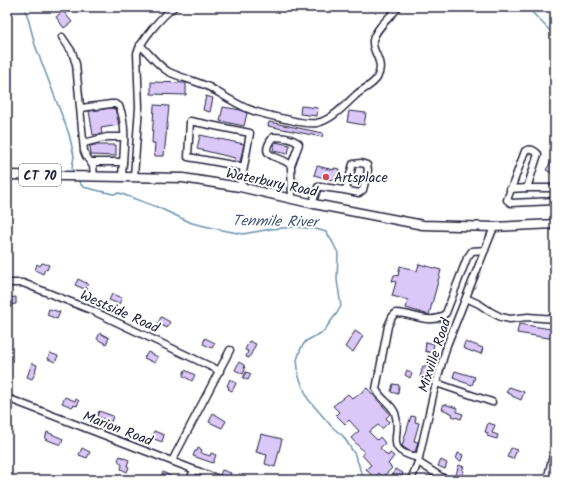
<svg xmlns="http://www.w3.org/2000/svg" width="562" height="487" viewBox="0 0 562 487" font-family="Kalam,sans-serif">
	<rect width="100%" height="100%" fill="#fff"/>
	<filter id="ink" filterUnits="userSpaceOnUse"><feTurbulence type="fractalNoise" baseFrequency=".025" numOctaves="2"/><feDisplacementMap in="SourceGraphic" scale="8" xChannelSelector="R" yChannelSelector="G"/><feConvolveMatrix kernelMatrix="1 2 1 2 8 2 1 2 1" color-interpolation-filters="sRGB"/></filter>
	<g filter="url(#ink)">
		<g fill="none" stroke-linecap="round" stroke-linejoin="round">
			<g stroke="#6892ac" stroke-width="1.5">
				<polyline points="24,7 28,18 35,45 69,134 74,156 72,168 74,174"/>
				<polyline points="527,7 555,36"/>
				<polyline points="77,179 83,187 113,194 119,193 157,207 192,223 217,229 243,234 271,229 296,227 316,229 326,232 332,241 338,253 337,280 341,306 337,313 323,332 306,341 301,348 297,360 299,377 308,399 332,427 343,436 354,453 359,465 360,470 364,477 370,480"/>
			</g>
		</g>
		<g fill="#dac8f9" stroke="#22223b">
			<polygon points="63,11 72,22 64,28 56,17"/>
			<polygon points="151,82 186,83 186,95 151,94"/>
			<polygon points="206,96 213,98 210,112 203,110"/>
			<polygon points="154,105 169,106 164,156 154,156 155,143 152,143"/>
			<polygon points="301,106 318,108 317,116 300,114"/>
			<polygon points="223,107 241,110 247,113 244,126 220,121"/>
			<polygon points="111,108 115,109 119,125 101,128 102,134 93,135 89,111"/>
			<polygon points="349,111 366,113 364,125 347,122"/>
			<polygon points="269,122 323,133 322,137 268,126"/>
			<polygon points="200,135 244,144 240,162 235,161 235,158 197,149"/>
			<polygon points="275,142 290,145 288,154 273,151"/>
			<polygon points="94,145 116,145 116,156 91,155 90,146"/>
			<polygon points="551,162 555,163 555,175 546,170"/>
			<polygon points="317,166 334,170 334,168 340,169 338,176 337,176 336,180 333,179 332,180 314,175"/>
			<polygon points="42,263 49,265 47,270 45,269 43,274 35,270 37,264 40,266"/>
			<polygon points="419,264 441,270 429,315 406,308 408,300 392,296 396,282 392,281 394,275 398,276 400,266 417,271"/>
			<polygon points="78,279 88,284 86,287 89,291 75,285"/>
			<polygon points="112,294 122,298 119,304 109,300"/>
			<polygon points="16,297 16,304 7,305 7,298"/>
			<polygon points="49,309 60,312 57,319 47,315"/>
			<polygon points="161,317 170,322 167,328 158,323"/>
			<polygon points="519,324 551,329 555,330 555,339 517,333"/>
			<polygon points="355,331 363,336 353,352 345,347"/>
			<polygon points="100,333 109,338 106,344 97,339"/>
			<polygon points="205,338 215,343 212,348 203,344"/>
			<polygon points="249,341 256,344 249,358 246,357 248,351 245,350"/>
			<polygon points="426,342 434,344 432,353 425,351"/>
			<polygon points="465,342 470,344 470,343 483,348 481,354 473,351 473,352 463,348"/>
			<polygon points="148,352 158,357 155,363 144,358"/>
			<polygon points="50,353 58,356 55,362 48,359"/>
			<polygon points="239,362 244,365 245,370 243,374 235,370"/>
			<polygon points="32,363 37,365 35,372 36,372 32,379 27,377"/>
			<polygon points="423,366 428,367 427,372 429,373 427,379 420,377"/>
			<polygon points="185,370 195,375 192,381 183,376"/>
			<polygon points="407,370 412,373 410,378 405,375"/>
			<polygon points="455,371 475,377 472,385 460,381 456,379 456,378 453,377"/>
			<polygon points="246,372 251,374 248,380 243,378"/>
			<polygon points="230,379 235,382 236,384 232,391 228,389 229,387 227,386"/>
			<polygon points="393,384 399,385 398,394 391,392"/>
			<polygon points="509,387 524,392 521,400 512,396 512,395 506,392"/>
			<polygon points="367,388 390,414 386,418 389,422 382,429 378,425 369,432 377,440 380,437 385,443 380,448 388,456 390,453 394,456 388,464 392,468 383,477 379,473 374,478 366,469 371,465 362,455 364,452 351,438 359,431 349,420 345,424 336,415 339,412 333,406 348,394 353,399"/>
			<polygon points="65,397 75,401 76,399 79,401 77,406 74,405 72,407 62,403"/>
			<polygon points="444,404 457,408 457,412 463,414 461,419 452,416 453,414 442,409"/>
			<polygon points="99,411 113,416 111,422 97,417"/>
			<polygon points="213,413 226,421 222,428 209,422"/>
			<polygon points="411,416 416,417 415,422 419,423 414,441 418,442 415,452 409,451 402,446"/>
			<polygon points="488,423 495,425 492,433 498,435 497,439 487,436 488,433 485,432"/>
			<polygon points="154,431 164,435 162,442 152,438"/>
			<polygon points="47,432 63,439 61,445 45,439"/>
			<polygon points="261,434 282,439 275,467 265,464 267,455 256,452"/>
			<polygon points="82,448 90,452 87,458 79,455"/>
			<polygon points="198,448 202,450 201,453 210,456 211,453 216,455 213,463 193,456 195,451 197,451"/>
			<polygon points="511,448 517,450 513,459 507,457"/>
			<polygon points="458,453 463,455 461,461 456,459"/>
			<polygon points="120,456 129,460 127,466 129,467 127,472 121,469 122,465 118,460"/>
			<polygon points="441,460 447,463 445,469 438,466"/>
			<polygon points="459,465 464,467 462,470 464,471 461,477 456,474"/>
			<polygon points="395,469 403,473 401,480 391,480"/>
			<polygon points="222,470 231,473 229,479 220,475"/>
			<polygon points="163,472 172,477 171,480 163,480 160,478"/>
		</g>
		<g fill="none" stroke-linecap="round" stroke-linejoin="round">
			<g stroke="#22223b" stroke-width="9">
				<g id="minor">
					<polyline points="62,37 72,52 76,64 84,151 86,156 93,166 94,176"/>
					<path d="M140,45C150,54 158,66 169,72C182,78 196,81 209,87C221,94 233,102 246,108C260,114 275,117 290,120C298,122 308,124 317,123C332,120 345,105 356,95C362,89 372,86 377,78C386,61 371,53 373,40C376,28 389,18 397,9"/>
					<path d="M81,108L111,104H115L119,106C128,125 123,156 122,177"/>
					<polyline points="84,143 107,137 123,137"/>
					<polyline points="91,162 123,162"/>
					<path d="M291,166L299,144C293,138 281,137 273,137C255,161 283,154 291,166L292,199"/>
					<path d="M134,177L139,107L137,53C142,39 162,16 174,7"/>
					<polyline points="240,187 244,167 188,157 190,121 250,133 244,167"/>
					<path d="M555,188H527L538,154C534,150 530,148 525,151L507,200L511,203L555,201"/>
					<polyline points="510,189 527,188"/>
					<polyline points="312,204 318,187 322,187 344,190 346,189 353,164 361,163 367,165 368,170 363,190 359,193 344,190"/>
					<polyline points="7,283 23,283 91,310 220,371"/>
					<polyline points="466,298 479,304 491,312 501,317 510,319 528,317 555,319"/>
					<polyline points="436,383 492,402"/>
					<polyline points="7,398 221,480"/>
					<path d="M419,458C381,450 403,436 395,413C391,403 380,399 376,389L388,326L392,317L396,313C413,313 432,327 446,313L467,258L472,251L485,250"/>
					<polyline points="172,461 230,350"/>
					<polyline points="418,462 446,480"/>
					<polyline points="190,480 194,470"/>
					<polyline points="411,480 418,462 434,391 447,345 494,227"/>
					<polyline points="547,480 555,447"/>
				</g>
			</g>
			<g stroke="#22223b" stroke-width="11">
				<polyline id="major" points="7,175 183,178 240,187 314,204 423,225 494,227 555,224"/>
			</g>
			<use href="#minor" stroke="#fff" stroke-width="6"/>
			<use href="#major" stroke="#fff" stroke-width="8"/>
		</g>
	</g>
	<circle fill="#d1495b" stroke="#fff" stroke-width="1.5" cx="326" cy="177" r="4"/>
	<g text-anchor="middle" stroke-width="4" stroke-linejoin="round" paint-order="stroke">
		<rect fill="#fff" stroke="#646476" stroke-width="1" x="19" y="164" width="42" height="22" rx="3"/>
		<g font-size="13" font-weight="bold" fill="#22223b">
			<text x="40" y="180">CT 70</text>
		</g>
		<g font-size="14" fill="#22223b" stroke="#fff" text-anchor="start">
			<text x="334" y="182">Artsplace</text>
		</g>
		<g font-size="14" fill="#22223b" stroke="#fff">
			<text transform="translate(272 182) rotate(12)" y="5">Waterbury Road</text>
			<text transform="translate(120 311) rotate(24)" y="5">Westside Road</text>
			<text transform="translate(434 355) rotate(-72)" y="5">Mixville Road</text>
			<text transform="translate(118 428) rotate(21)" y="5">Marion Road</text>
		</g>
		<g font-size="15" font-style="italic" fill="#455a74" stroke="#fff">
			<text transform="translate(275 221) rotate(1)" y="5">Tenmile River</text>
		</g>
	</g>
	<rect width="562" height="487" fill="none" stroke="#fff" stroke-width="24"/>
	<rect x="12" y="12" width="538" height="463" fill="none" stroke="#22223b" stroke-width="1.5" filter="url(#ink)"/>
</svg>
